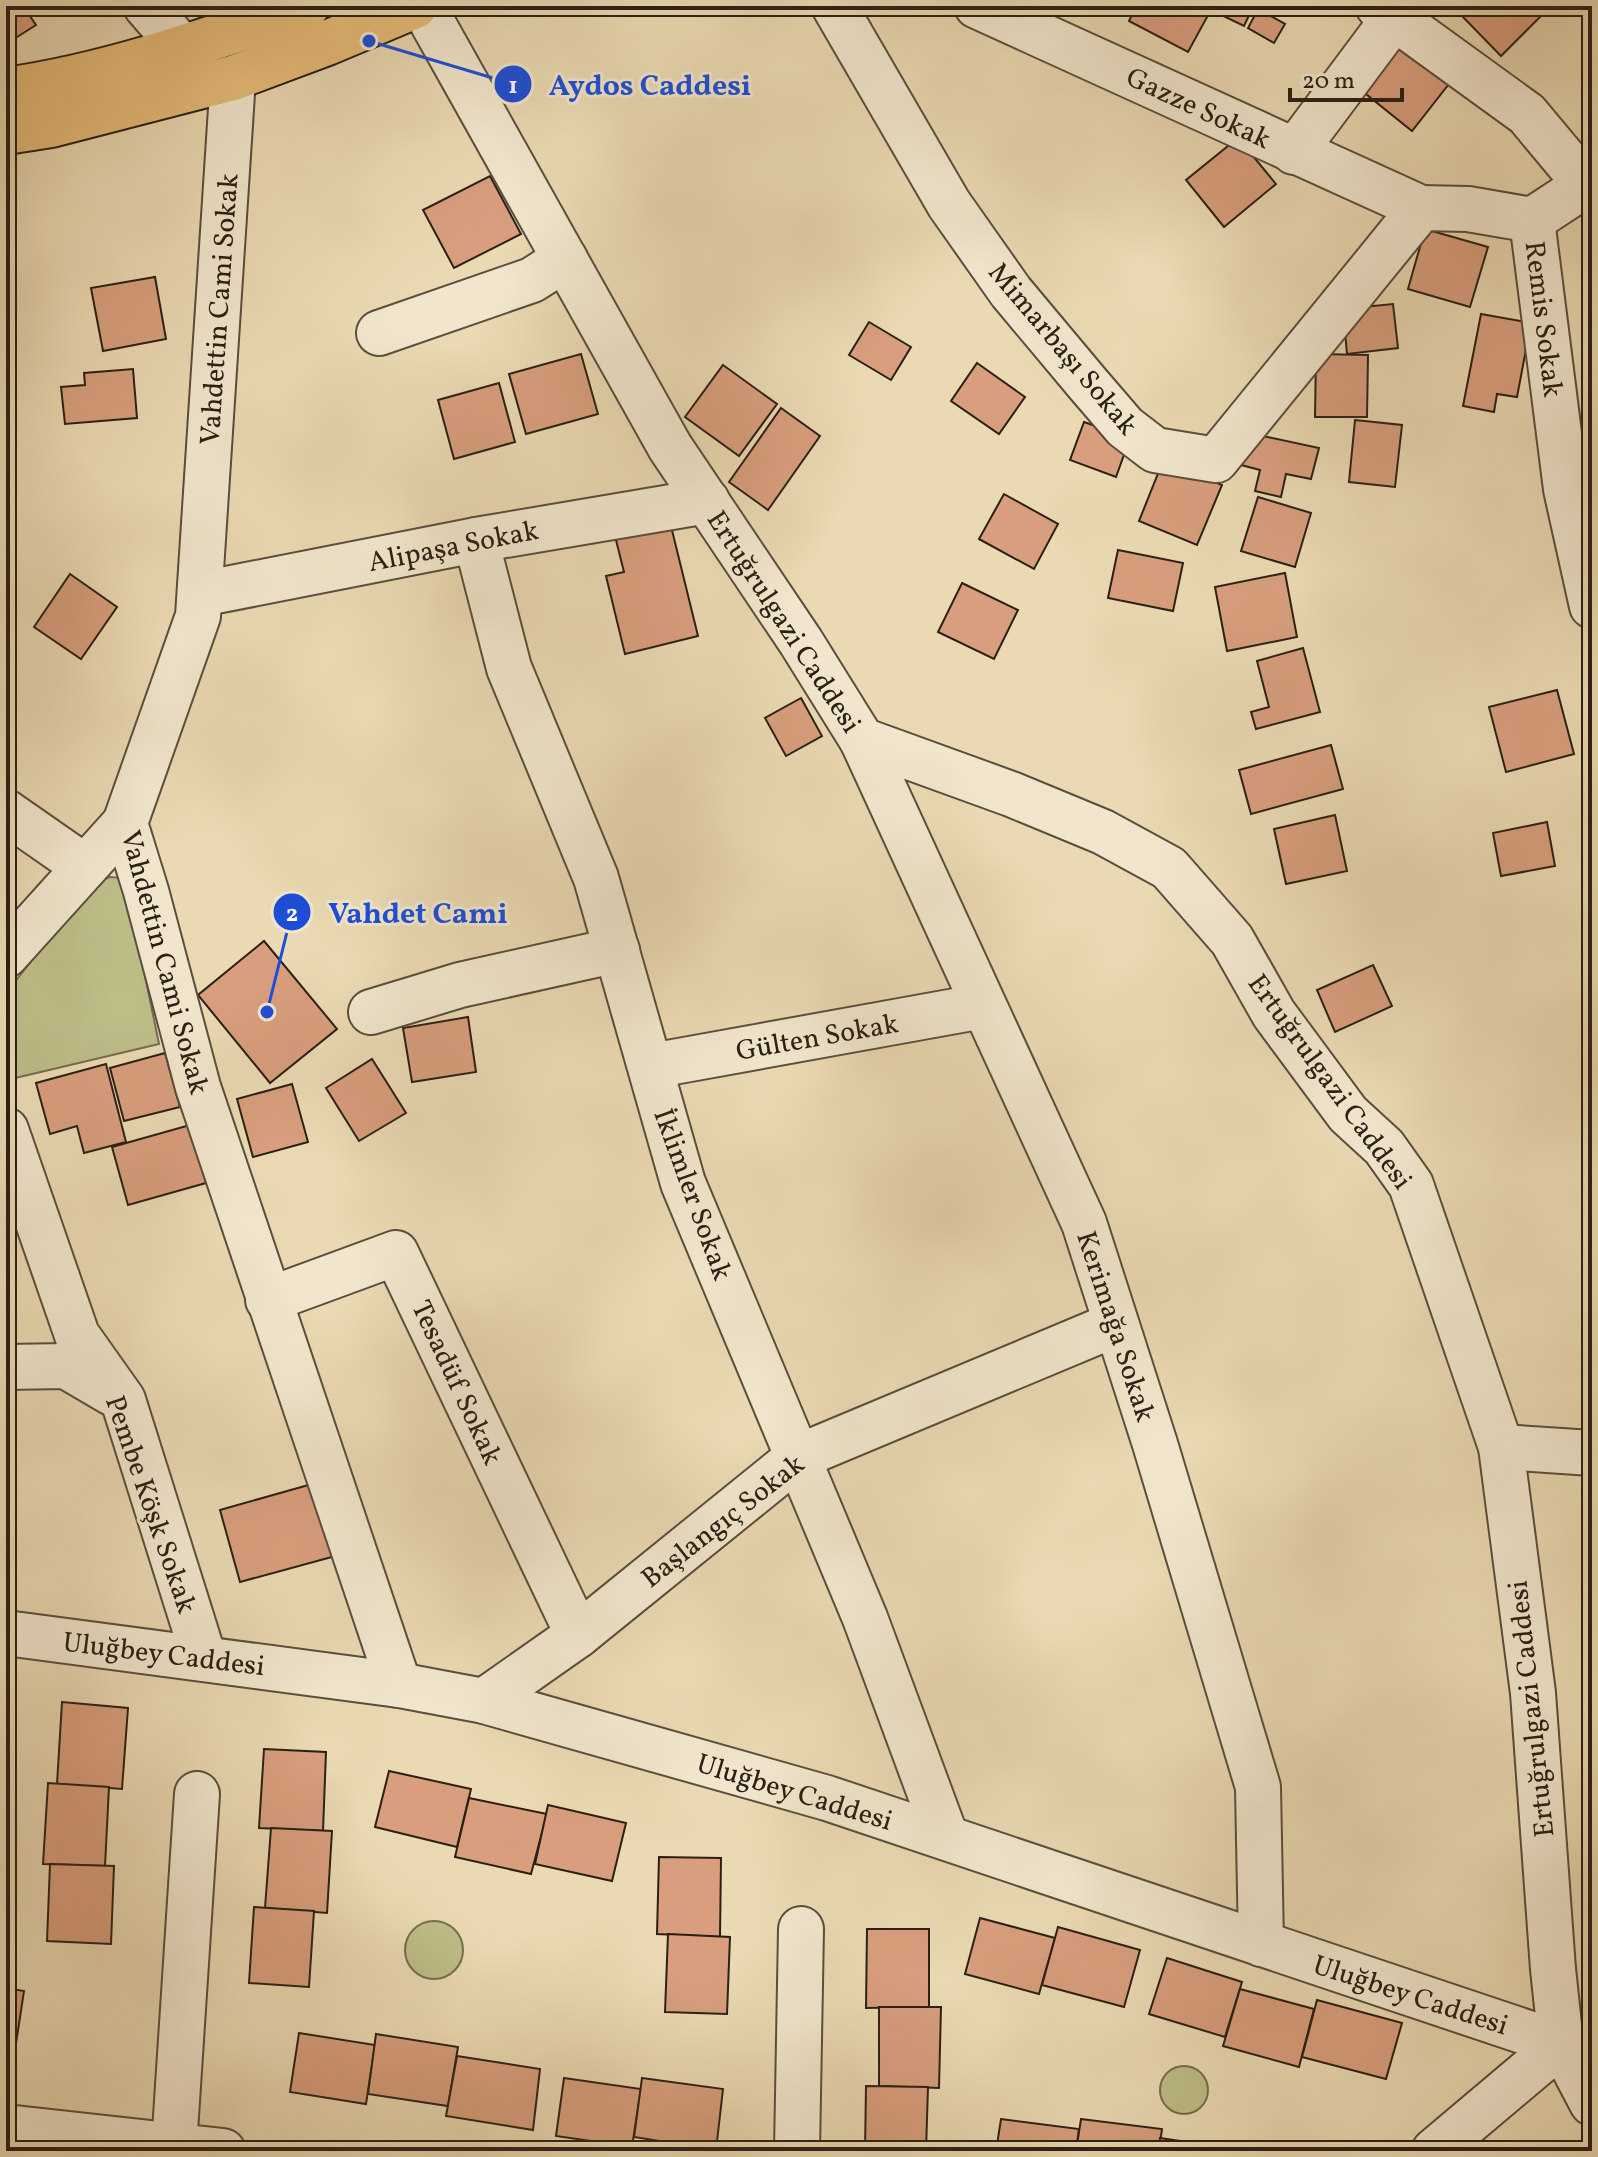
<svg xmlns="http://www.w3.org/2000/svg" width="1598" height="2157" viewBox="0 0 1598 2157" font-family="Vollkorn,serif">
	<rect width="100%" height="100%" fill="#ead9b2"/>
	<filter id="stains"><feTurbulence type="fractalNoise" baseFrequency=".0025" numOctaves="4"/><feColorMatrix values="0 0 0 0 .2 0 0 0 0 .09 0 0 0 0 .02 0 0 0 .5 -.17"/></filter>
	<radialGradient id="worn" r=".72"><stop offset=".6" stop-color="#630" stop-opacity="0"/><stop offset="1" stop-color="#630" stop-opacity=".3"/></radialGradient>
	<g fill="#bdbd88" stroke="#746e4f" stroke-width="2">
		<polygon points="109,877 122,878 129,898 159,1044 11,1079 6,1055 6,993 90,887"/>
		<circle cx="434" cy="1950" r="29"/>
		<circle cx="1184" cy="2090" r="24"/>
	</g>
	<g fill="#d89e7d" stroke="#2a2016" stroke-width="2">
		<polygon points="6,6 23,6 36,25 6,44"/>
		<polygon points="505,6 540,6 509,16"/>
		<polygon points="1136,6 1213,6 1188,52 1129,21"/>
		<polygon points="1217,6 1245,6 1252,9 1244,26 1215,12"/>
		<polygon points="1472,6 1551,6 1501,56 1462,16"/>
		<polygon points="1258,9 1285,24 1274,43 1248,28"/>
		<polygon points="1399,31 1456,75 1412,131 1356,86"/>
		<polygon points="1238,138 1276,184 1224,227 1186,180"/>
		<polygon points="490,176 521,234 454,268 423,210"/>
		<polygon points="1425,229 1488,247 1470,307 1408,289"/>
		<polygon points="155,277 166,339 103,351 91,288"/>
		<polygon points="1393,304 1398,348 1347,354 1343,309"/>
		<polygon points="1481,314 1531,323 1517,397 1497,394 1494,412 1463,406"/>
		<polygon points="869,322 911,347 891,380 849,355"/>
		<polygon points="581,354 598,414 526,434 509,374"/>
		<polygon points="1316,354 1368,355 1367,417 1315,417"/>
		<polygon points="977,363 1025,397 999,434 951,401"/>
		<polygon points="723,365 777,404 739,456 685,417"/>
		<polygon points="133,369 137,418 65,424 61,387 85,385 84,373"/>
		<polygon points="499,383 515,442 454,459 438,400"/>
		<polygon points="781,408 820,436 768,510 729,482"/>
		<polygon points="1355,420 1402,425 1395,487 1349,482"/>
		<polygon points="1084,422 1130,438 1116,477 1070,460"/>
		<polygon points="1249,433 1319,448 1311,479 1286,474 1281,497 1255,491 1260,470 1241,465"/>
		<polygon points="1163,461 1222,485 1197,545 1139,521"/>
		<polygon points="1004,494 1058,524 1034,569 979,539"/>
		<polygon points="1258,497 1311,513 1295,567 1241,551"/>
		<polygon points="669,518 698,636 625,654 606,576 624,572 614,532"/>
		<polygon points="1118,550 1183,563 1173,611 1108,598"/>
		<polygon points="1285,573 1297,637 1227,651 1215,587"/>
		<polygon points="70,574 117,607 81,659 34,627"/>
		<polygon points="962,583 1018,610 994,659 938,632"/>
		<polygon points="6,588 16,588 11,653 6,653"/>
		<polygon points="1303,648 1320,712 1256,729 1251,712 1269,707 1257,661"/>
		<polygon points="1557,690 1574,754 1506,772 1489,707"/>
		<polygon points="801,698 822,736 786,756 765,718"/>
		<polygon points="1331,745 1343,789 1251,814 1239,770"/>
		<polygon points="1335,815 1347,871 1286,884 1274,829"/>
		<polygon points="1547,822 1555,866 1501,876 1493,833"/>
		<polygon points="264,941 337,1029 270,1083 198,995"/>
		<polygon points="1373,965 1392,1006 1335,1032 1317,990"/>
		<polygon points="468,1017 476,1072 412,1082 403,1028"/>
		<polygon points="165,1053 180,1107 124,1121 110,1068"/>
		<polygon points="372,1059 406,1113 359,1141 326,1088"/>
		<polygon points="106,1064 126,1142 84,1153 77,1126 50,1134 36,1083"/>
		<polygon points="292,1084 308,1142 253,1157 237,1099"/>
		<polygon points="190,1125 206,1183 128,1205 112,1147"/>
		<polygon points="319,1482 339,1555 240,1582 220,1510"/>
		<polygon points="62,1702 128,1708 122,1789 57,1784"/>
		<polygon points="264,1749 326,1752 323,1831 259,1828"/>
		<polygon points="389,1771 471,1789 457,1847 375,1827"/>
		<polygon points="48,1783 109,1787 105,1866 43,1864"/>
		<polygon points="469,1798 547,1814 531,1874 455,1857"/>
		<polygon points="548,1805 626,1823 612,1881 535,1864"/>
		<polygon points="271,1828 332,1831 327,1913 265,1908"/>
		<polygon points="659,1857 721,1858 720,1937 657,1934"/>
		<polygon points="50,1864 114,1866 111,1944 47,1941"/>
		<polygon points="254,1907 314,1911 309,1987 249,1983"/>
		<polygon points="980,1918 1055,1938 1039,1994 965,1974"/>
		<polygon points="1058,1927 1140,1950 1124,2007 1042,1985"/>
		<polygon points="867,1929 929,1929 929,2007 866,2008"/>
		<polygon points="668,1934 730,1937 727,2014 665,2012"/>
		<polygon points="1167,1958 1242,1982 1225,2037 1149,2014"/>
		<polygon points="6,1988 24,1991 15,2050 6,2049"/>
		<polygon points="1240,1989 1314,2009 1299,2067 1223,2046"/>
		<polygon points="1317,2000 1402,2023 1386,2079 1302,2057"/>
		<polygon points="879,2007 941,2007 939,2088 879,2086"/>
		<polygon points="299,2033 375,2045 366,2104 290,2092"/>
		<polygon points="376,2034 458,2047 448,2106 368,2094"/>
		<polygon points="457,2056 540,2069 533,2130 446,2116"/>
		<polygon points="564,2078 641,2089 632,2147 556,2136"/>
		<polygon points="642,2078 723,2089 716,2150 634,2137"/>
		<polygon points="866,2086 928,2087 926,2151 865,2151"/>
		<polygon points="1001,2119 1079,2129 1076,2151 996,2151"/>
		<polygon points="1081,2119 1162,2129 1159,2151 1076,2151"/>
		<polygon points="1160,2138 1242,2150 1242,2151 1159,2151"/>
	</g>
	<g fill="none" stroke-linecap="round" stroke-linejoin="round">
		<g stroke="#5a4e3d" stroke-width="48">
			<g id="minor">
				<polyline points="146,6 183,49"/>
				<polyline points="423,6 670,447 801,642 862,740 1011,794 1103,832 1169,868 1232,940 1274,1014 1348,1114 1384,1147 1411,1185 1501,1447 1533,1693 1553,1969 1561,2044 1592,2103"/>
				<polyline points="834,6 949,204 1011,292 1088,384 1125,427 1155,450 1216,460 1421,208 1468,209 1532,220 1587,184"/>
				<polyline points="977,6 1421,208"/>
				<polyline points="1378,6 1527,114 1592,192"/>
				<polyline points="233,78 198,616 125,823 146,891 198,1087 399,1685"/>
				<polyline points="1294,152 1394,18"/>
				<polyline points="1532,220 1566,489 1592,606"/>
				<polyline points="379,333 532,280 565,259"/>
				<polyline points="476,540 509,668 596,878 683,1183 865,1618 946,1837"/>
				<polyline points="201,594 476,540 707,501"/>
				<polyline points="862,740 1084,1223 1155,1444 1258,1787 1261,1944"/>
				<polyline points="6,812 85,867"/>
				<polyline points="6,955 125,823"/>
				<polyline points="371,1012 460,985 617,950"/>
				<polyline points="651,1066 983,1006"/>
				<polyline points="6,1130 77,1335 123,1400 204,1658"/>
				<polyline points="268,1300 396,1253 578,1635"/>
				<polyline points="6,1367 66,1366 112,1393"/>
				<polyline points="1501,1447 1592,1453"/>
				<polyline points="6,1633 399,1685 484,1701 827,1798 1561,2044 1585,2048"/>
				<polyline points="484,1701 578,1635 798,1457 1116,1324"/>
				<polyline points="6,2127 223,2151"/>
				<polyline points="174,2147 197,1794"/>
				<polyline points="797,2151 801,1929"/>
				<polyline points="1434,2151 1561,2044"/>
			</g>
		</g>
		<g stroke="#2a2016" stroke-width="48">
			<g id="major">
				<path d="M6,90C110,75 208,40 307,6"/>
				<polyline points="6,132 51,125 233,78 327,43 415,6"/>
			</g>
		</g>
		<use href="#minor" stroke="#f1e6cd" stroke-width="44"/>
		<use href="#major" stroke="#e5bc79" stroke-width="44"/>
	</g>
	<g text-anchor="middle" stroke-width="6" stroke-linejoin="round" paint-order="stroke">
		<g font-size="28" fill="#2a2016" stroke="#f1e6cd">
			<text transform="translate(1199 107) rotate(25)" y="10">Gazze Sokak</text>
			<text transform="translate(218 309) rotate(-86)" y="10">Vahdettin Cami Sokak</text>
			<text transform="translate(1545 319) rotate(83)" y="10">Remis Sokak</text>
			<text transform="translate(1064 348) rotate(50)" y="10">Mimarbaşı Sokak</text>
			<text transform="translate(453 545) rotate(-11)" y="10">Alipaşa Sokak</text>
			<text transform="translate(785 621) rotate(57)" y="10">Ertuğrulgazi Caddesi</text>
			<text transform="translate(166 962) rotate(75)" y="10">Vahdettin Cami Sokak</text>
			<text transform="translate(817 1036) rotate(-10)" y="10">Gülten Sokak</text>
			<text transform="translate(1331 1081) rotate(54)" y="10">Ertuğrulgazi Caddesi</text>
			<text transform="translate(694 1194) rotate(70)" y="10">İklimler Sokak</text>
			<text transform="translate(1117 1326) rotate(72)" y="10">Kerimağa Sokak</text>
			<text transform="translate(458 1382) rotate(65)" y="10">Tesadüf Sokak</text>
			<text transform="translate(152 1504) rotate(71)" y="10">Pembe Köşk Sokak</text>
			<text transform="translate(722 1520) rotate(-38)" y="10">Başlangıç Sokak</text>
			<text transform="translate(164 1653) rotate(7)" y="10">Uluğbey Caddesi</text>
			<text transform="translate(1530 1709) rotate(-96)" y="10">Ertuğrulgazi Caddesi</text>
			<text transform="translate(795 1791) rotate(17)" y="10">Uluğbey Caddesi</text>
			<text transform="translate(1411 1994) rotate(18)" y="10">Uluğbey Caddesi</text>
		</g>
	</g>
	<path fill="none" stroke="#1d4ed8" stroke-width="3" d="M369 41L513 84M267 1012L292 912"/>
	<g fill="#1d4ed8" stroke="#f1e6cd" stroke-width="3">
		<circle cx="369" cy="41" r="8"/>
		<circle cx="267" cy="1012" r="8"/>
		<circle cx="513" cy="84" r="20"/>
		<circle cx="292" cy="912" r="20"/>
	</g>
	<g font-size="24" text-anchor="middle" font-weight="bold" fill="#fff">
		<text x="513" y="93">1</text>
		<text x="292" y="921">2</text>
	</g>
	<g font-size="30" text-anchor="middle" font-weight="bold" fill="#1d4ed8" stroke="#f1e6cd" stroke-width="6" stroke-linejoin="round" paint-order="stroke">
		<text x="650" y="95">Aydos Caddesi</text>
		<text x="418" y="923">Vahdet Cami</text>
	</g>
	<rect width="1598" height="2157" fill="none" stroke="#ead9b2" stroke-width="32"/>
	<rect x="8" y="8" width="1582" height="2141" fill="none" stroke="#2a2016" stroke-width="4"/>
	<rect x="16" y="16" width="1566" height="2125" fill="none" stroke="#2a2016" stroke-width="2"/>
	<path d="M1290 88v12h112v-12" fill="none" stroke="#2a2016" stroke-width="4"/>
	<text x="1302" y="88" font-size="24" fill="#2a2016" stroke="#f1e6cd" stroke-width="6" paint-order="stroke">20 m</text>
	<rect width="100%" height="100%" filter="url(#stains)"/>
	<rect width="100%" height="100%" fill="url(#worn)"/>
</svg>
